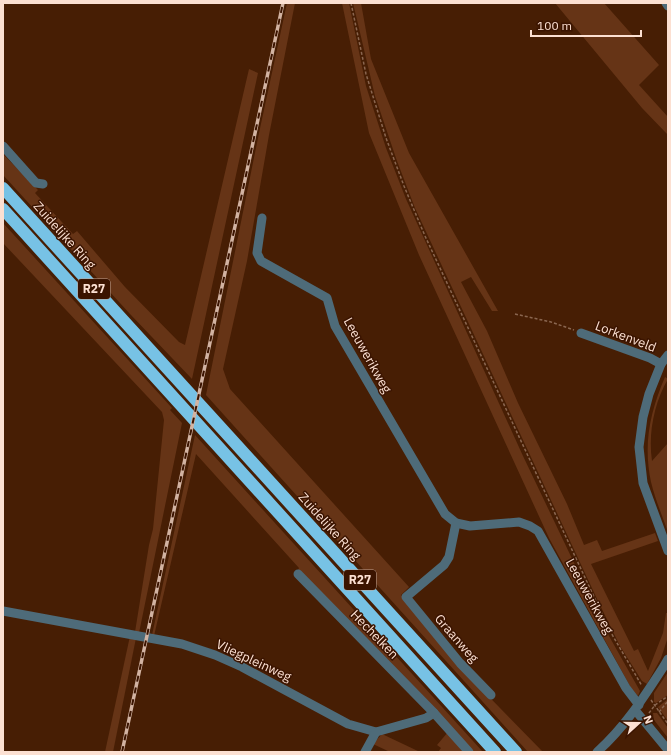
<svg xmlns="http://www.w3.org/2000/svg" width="671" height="755" viewBox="0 0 671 755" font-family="'IBM Plex Sans',sans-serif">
	<rect width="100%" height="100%" fill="#471e04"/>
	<g fill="#663416">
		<polygon points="287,3 295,3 269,135 247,261 223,369 230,389 409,587 401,595 460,667 543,752 528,752 206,395 259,133"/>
		<polygon points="342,3 349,3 366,86 386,148 406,199 523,456 609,636 640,691 638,696 631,688 549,538 419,255 369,133"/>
		<polygon points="353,3 361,3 371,59 409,153 498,311 492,311 471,277 461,282 487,331 518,403 567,504 584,545 597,540 602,551 655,533 658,541 591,564 634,651 638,649 648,671 663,633 666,613 668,613 668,637 661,658 647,684 642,681 620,646 598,601 415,208 397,161 375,96"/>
		<polygon points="555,3 604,3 659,65 639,85 668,117 668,135 642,108"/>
		<polygon points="249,69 258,73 192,379 130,314 3,175 3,154 38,190 35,193 73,234 77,231 125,287 179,342 185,345"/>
		<polygon points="3,223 172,408 170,410 182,423 139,633 135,632 149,545 153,529 164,420 162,412 3,243"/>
		<path d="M665,377L668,379C654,403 648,434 652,461L668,443V532C662,515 655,499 651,482C643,444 650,412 665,377Z"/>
		<polygon points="195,435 483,752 472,752 298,570 299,568 196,454 154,636 152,635"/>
		<polygon points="130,636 136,638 113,752 105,752"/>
		<polygon points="668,672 668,695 656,703 654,702 654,693"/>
		<polygon points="668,699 668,721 658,707"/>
		<polygon points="653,713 657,713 668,728 668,738 654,720"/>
		<polygon points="448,732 465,752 438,752 441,748 437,745"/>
		<polygon points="382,734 420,752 390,752 373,744"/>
	</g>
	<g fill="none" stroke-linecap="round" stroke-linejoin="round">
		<g stroke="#8a6650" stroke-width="1.5" stroke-dasharray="3 2" stroke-linecap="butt">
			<polyline points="351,3 366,74 386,138 404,186 425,236 610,631 642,686"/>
			<polyline points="515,314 551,322 574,330"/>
			<polyline points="651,700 668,724"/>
			<polyline points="659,712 668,701"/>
			<polyline points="649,713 655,705 668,696"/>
		</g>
		<g stroke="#4e6b79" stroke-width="9">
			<polyline points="666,3 668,6"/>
			<polyline points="3,146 36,183 43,184"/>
			<polyline points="262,218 257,253 261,261 327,298 335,326 445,514 456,523 470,526 519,522 530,526 538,531 626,688 639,705"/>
			<polyline points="581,333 650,358 661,364"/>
			<polyline points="668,355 661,364 649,394 643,417 639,447 643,483 668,551"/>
			<polyline points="456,523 449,557 444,565 406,597 460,663 491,695"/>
			<polyline points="298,574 434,713 469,752"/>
			<polyline points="3,611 182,644 215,655 242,667 348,724 376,732 426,718 434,713"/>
			<polyline points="635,710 668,750"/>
			<polyline points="365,752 376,732"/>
			<path d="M597,752C625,727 644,697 664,666L668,659"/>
		</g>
		<g stroke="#77c2e5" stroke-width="12">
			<polyline points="3,188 516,752"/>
			<polyline points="3,209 495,752"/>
		</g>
		<g stroke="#d2b3a2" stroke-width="3.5">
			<polyline id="rail" points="122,752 283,3"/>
		</g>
		<use href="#rail" stroke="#3b1400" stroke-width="2" stroke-dasharray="6" stroke-linecap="butt"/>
	</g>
	<g text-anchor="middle" stroke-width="3" stroke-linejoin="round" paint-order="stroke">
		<g fill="#3b1400" stroke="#c2a393" stroke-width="1">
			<rect x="78" y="279" width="32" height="20" rx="3"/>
			<rect x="344" y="570" width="32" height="20" rx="3"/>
		</g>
		<g font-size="12" font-weight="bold" fill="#fce0d2">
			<text x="94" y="293">R27</text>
			<text x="360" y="584">R27</text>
		</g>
		<g font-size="13" fill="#fce0d2" stroke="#3b1400">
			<text transform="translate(65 235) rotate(48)" y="5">Zuidelijke Ring</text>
			<text transform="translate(626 336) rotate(21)" y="5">Lorkenveld</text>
			<text transform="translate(368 355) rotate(61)" y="5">Leeuwerikweg</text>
			<text transform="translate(330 526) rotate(48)" y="5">Zuidelijke Ring</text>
			<text transform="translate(590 596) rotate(61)" y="5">Leeuwerikweg</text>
			<text transform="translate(375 634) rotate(46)" y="5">Hechelken</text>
			<text transform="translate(457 638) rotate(49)" y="5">Graanweg</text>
			<text transform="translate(254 660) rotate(25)" y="5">Vliegpleinweg</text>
		</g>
	</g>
	<rect width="671" height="755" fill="none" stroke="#fce0d2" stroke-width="8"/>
	<g transform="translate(639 723) rotate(69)" stroke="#3b1400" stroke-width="3" paint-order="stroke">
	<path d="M0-3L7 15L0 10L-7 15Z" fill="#fce0d2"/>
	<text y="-6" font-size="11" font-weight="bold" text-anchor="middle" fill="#fce0d2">N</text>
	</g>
	<path d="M531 30v6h110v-6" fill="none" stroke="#fce0d2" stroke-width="2"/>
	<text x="537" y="30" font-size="12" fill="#fce0d2" stroke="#3b1400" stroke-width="3" paint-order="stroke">100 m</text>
</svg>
